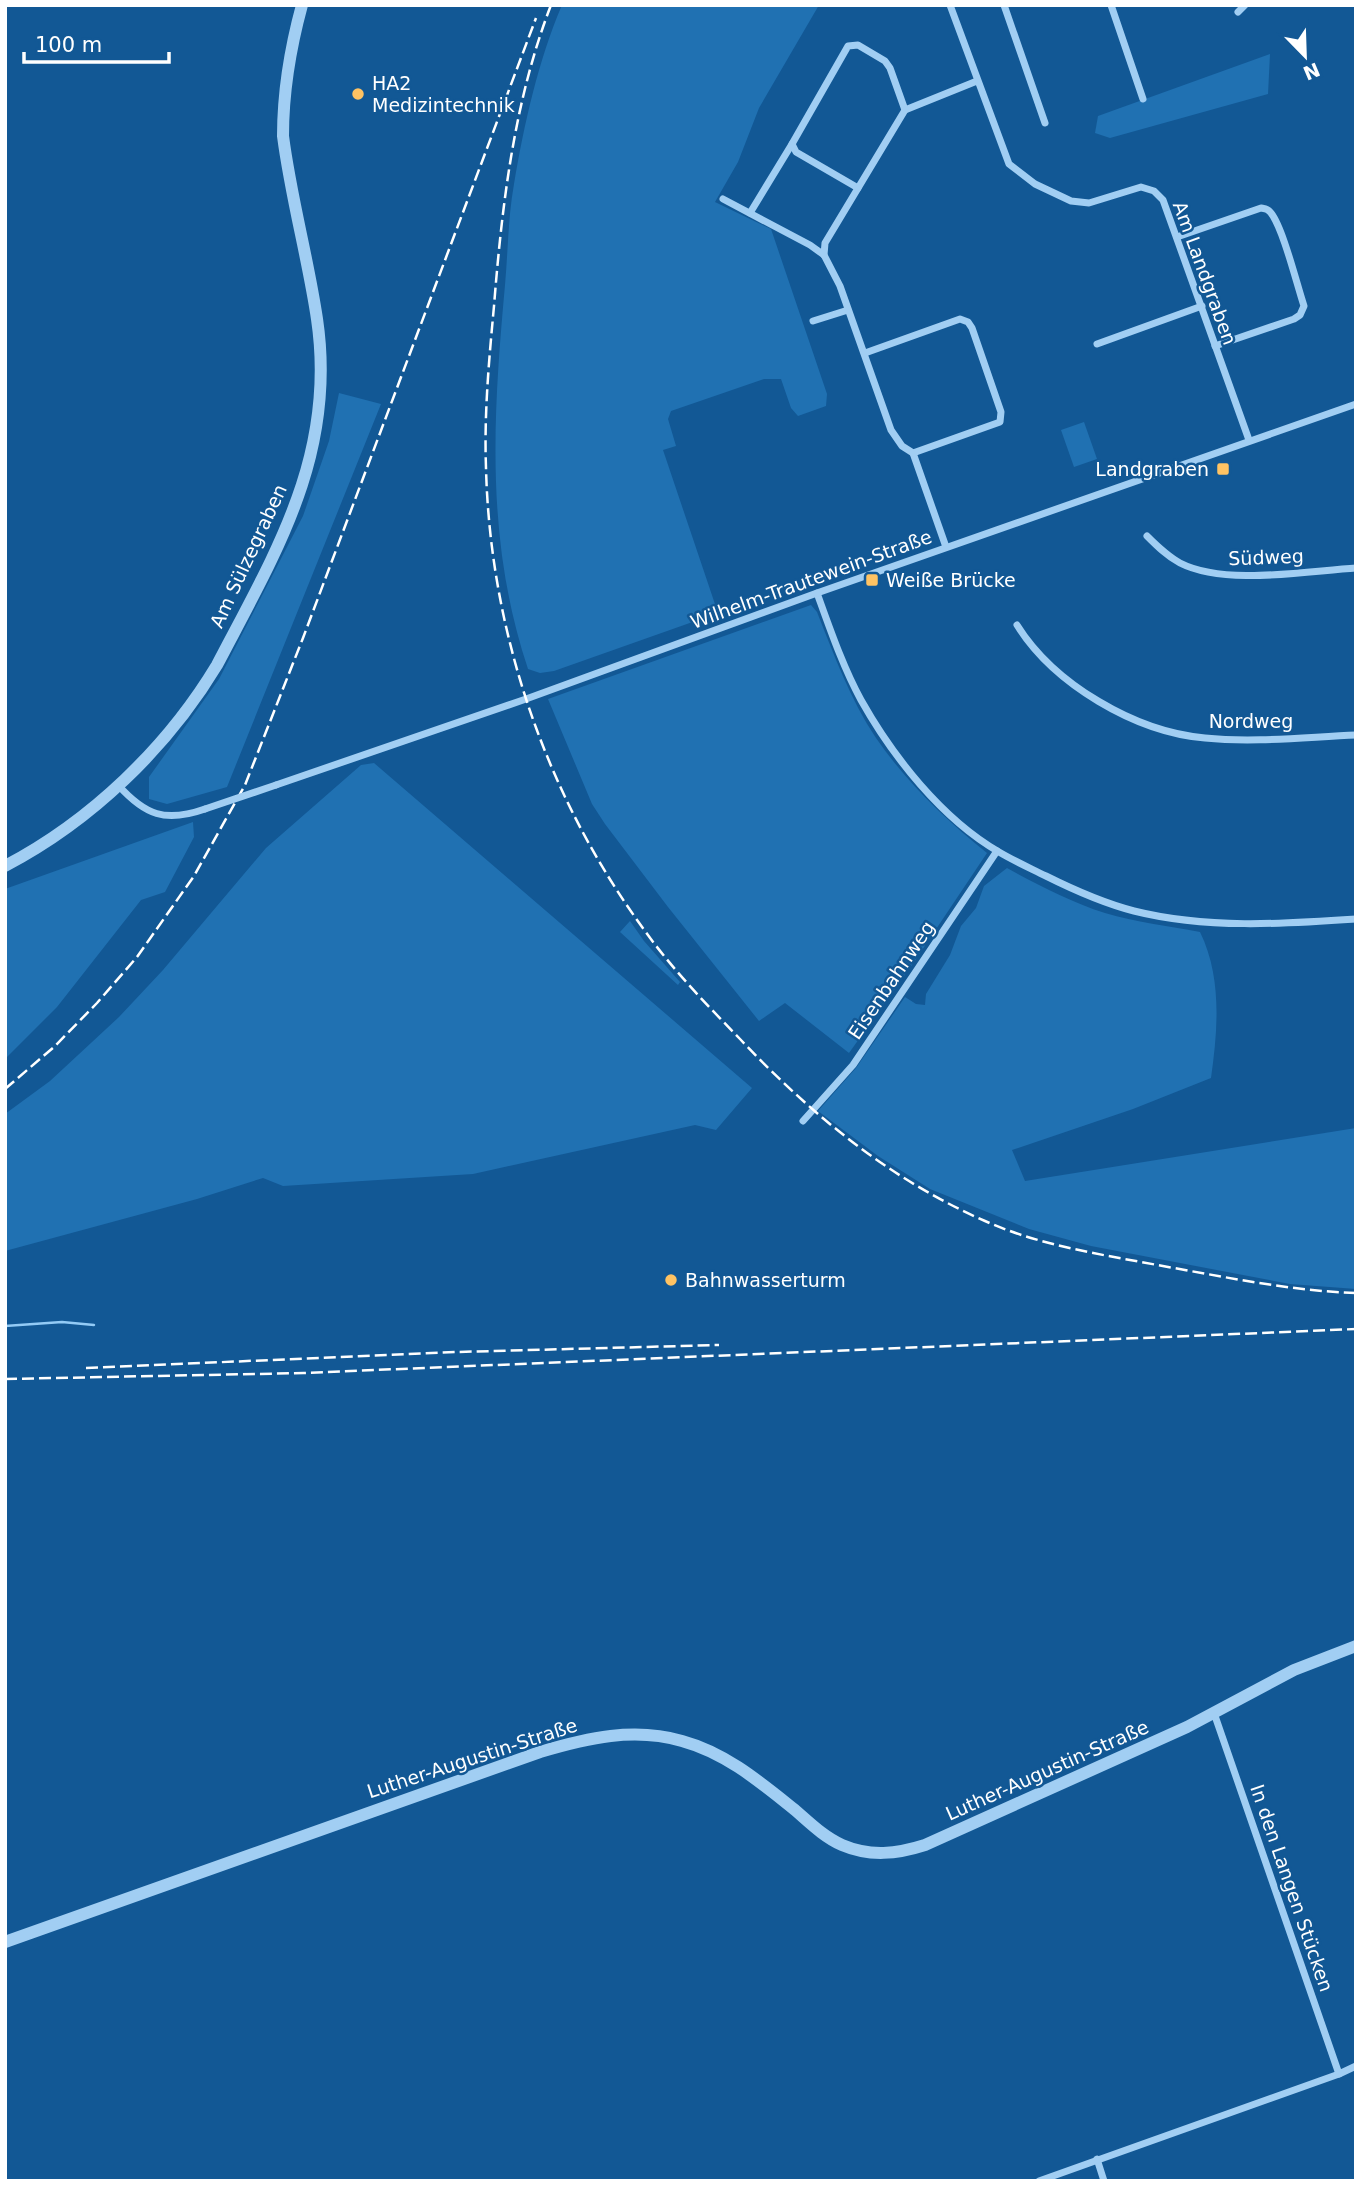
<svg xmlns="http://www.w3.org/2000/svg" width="1361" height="2186" viewBox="0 0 1361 2186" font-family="'DejaVu Sans',sans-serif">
	<rect width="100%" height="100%" fill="#125895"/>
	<g fill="#2071b2">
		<path d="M562,5H819L759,108L738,162L715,202L771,229L827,394L826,406L798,416L791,408L781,379H764L671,411L668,419L676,446L663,450L718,613L554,671L540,673L528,669C485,540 493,417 505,285C508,252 508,217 514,184C524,125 538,61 562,5Z"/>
		<polygon points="1270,54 1268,94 1110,138 1095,133 1098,116"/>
		<polygon points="339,393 381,404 227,787 167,804 149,799 149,777 219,679 303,516 329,441"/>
		<polygon points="1084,422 1097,459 1074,467 1061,430"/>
		<path d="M811,605L817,612C834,655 850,699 876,738C907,783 945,819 987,853L912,965L849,1053L785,1003L759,1021L668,907L605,824L592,804L548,699Z"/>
		<polygon points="374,763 752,1088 716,1130 695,1125 473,1174 283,1186 263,1178 197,1199 5,1251 5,1114 50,1081 119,1017 163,970 266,848 361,765"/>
		<polygon points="193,822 194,837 165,892 141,900 57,1007 5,1059 5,889"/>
		<path d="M1007,868C1038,885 1071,902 1105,913C1136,922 1168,926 1200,932C1222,977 1218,1029 1211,1078L1133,1109L1012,1150L1025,1181L1356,1128V1289L1290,1284L1091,1246L1029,1229L930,1189L878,1156L818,1111L856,1068L905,997L916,1004L925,1005L926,994L950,955L961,926L976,908L984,886Z"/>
		<polygon points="630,921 644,941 680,982 678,985 620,932"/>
	</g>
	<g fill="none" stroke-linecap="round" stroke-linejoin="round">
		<polyline stroke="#93cbf6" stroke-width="2.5" points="5,1326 62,1322 94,1325"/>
		<g stroke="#a1cef3" stroke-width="7">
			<polyline points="950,5 1009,164 1035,184 1071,201 1089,203 1141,187 1154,191 1163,200 1249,440"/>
			<polyline points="1004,5 1045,123"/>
			<polyline points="1111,5 1143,99"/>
			<polyline points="1238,12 1245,5"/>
			<polyline points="858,188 796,152 792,144 848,46 858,45 885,61 890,68 905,110"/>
			<polyline points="723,199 810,245 824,255 840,286 891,430 902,446 913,453 946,547"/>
			<polyline points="750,213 792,144"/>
			<path d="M1177,237L1261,208C1266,209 1268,209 1271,213C1283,228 1297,285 1304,306L1300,315L1294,319L1215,346"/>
			<polyline points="824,255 825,243 905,110 977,81"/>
			<polyline points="813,321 848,310"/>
			<polyline points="1097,344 1202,306"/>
			<polyline points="865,353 960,319 968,322 972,328 1001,412 1000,422 913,453"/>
			<path d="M1147,536C1157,546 1167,556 1180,563C1225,586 1306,571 1356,568"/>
			<path d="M817,593C830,629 843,667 861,700C893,757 942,819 999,852C1014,861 1030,868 1046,876C1074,890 1103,903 1134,911C1206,929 1283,924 1356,919"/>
			<path d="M1017,625C1054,684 1135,732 1205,738C1254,743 1306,737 1356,735"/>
			<path d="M118,785C145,815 165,823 205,809"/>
			<polyline points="276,785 526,699 817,593 1356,404"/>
			<polyline points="803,1121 853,1065 997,851"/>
			<polyline points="1214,1713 1339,2074"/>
			<polyline points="1097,2159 1104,2181"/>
			<polyline points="1039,2181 1339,2074 1356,2066"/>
		</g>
		<g stroke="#a1cef3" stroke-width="12">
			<path d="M5,866C91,821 167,748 217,665C276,552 337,454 317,319C308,258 291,198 283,136C283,91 290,49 302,5"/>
			<path d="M5,1942L540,1752C587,1738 634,1727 682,1741C726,1753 760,1782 795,1810C810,1823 824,1837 842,1845C870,1857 897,1854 925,1845L1187,1727L1294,1670L1356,1646"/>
		</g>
		<g stroke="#fff" stroke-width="2.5" stroke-dasharray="12 5" stroke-linecap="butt">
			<path d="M551,5C514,101 502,205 494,306C489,360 484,414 486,468C490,633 547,798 645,931C673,970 707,1005 740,1039C812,1115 889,1179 985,1221C1043,1247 1106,1255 1168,1267C1231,1278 1292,1291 1356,1293"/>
			<polyline points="5,1089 54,1047 97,1003 137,957 194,876 245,785 303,638 536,18"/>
			<polyline points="86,1368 456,1352 719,1345"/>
			<polyline points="5,1379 304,1373 1356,1329"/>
		</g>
		<polyline stroke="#a1cef3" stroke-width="7" points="205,809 276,785"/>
	</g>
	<g fill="#ffc363" stroke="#125895" stroke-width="2.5">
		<circle cx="358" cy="94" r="7"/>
		<rect x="1216" y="462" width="14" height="14" rx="3.5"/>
		<rect x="865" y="573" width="14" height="14" rx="3.5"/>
		<circle cx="671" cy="1280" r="7"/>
	</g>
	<g text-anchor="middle" stroke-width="5" stroke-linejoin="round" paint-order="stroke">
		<g font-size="19" fill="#fff" stroke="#125895" text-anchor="start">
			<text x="372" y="90">HA2<tspan x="372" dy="22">Medizintechnik</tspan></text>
			<text x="1209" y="476" text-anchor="end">Landgraben</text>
			<text x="886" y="587">Weiße Brücke</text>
			<text x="685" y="1287">Bahnwasserturm</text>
		</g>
		<g font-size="19" fill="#fff" stroke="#125895">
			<text transform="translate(1205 273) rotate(70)" y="7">Am Landgraben</text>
			<text transform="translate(248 556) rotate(-65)" y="7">Am Sülzegraben</text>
			<text transform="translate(1266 557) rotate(-2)" y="7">Südweg</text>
			<text transform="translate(811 579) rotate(-20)" y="7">Wilhelm-Trautewein-Straße</text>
			<text x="1251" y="728">Nordweg</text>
			<text transform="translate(891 980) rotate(-56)" y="7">Eisenbahnweg</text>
			<text transform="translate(472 1758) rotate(-18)" y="7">Luther-Augustin-Straße</text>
			<text transform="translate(1047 1770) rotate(-24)" y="7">Luther-Augustin-Straße</text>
			<text transform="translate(1292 1888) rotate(71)" y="7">In den Langen Stücken</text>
		</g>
	</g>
	<rect width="1361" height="2186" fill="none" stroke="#ffffff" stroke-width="14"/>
	<g transform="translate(1305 56) rotate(157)" stroke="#125895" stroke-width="5" paint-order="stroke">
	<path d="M0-5L12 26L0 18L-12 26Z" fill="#ffffff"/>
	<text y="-10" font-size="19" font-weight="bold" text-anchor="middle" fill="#ffffff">N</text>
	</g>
	<path d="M24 52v10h145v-10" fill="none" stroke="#ffffff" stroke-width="3.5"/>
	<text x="35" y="52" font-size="21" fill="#ffffff" stroke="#125895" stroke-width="5" paint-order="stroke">100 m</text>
</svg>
